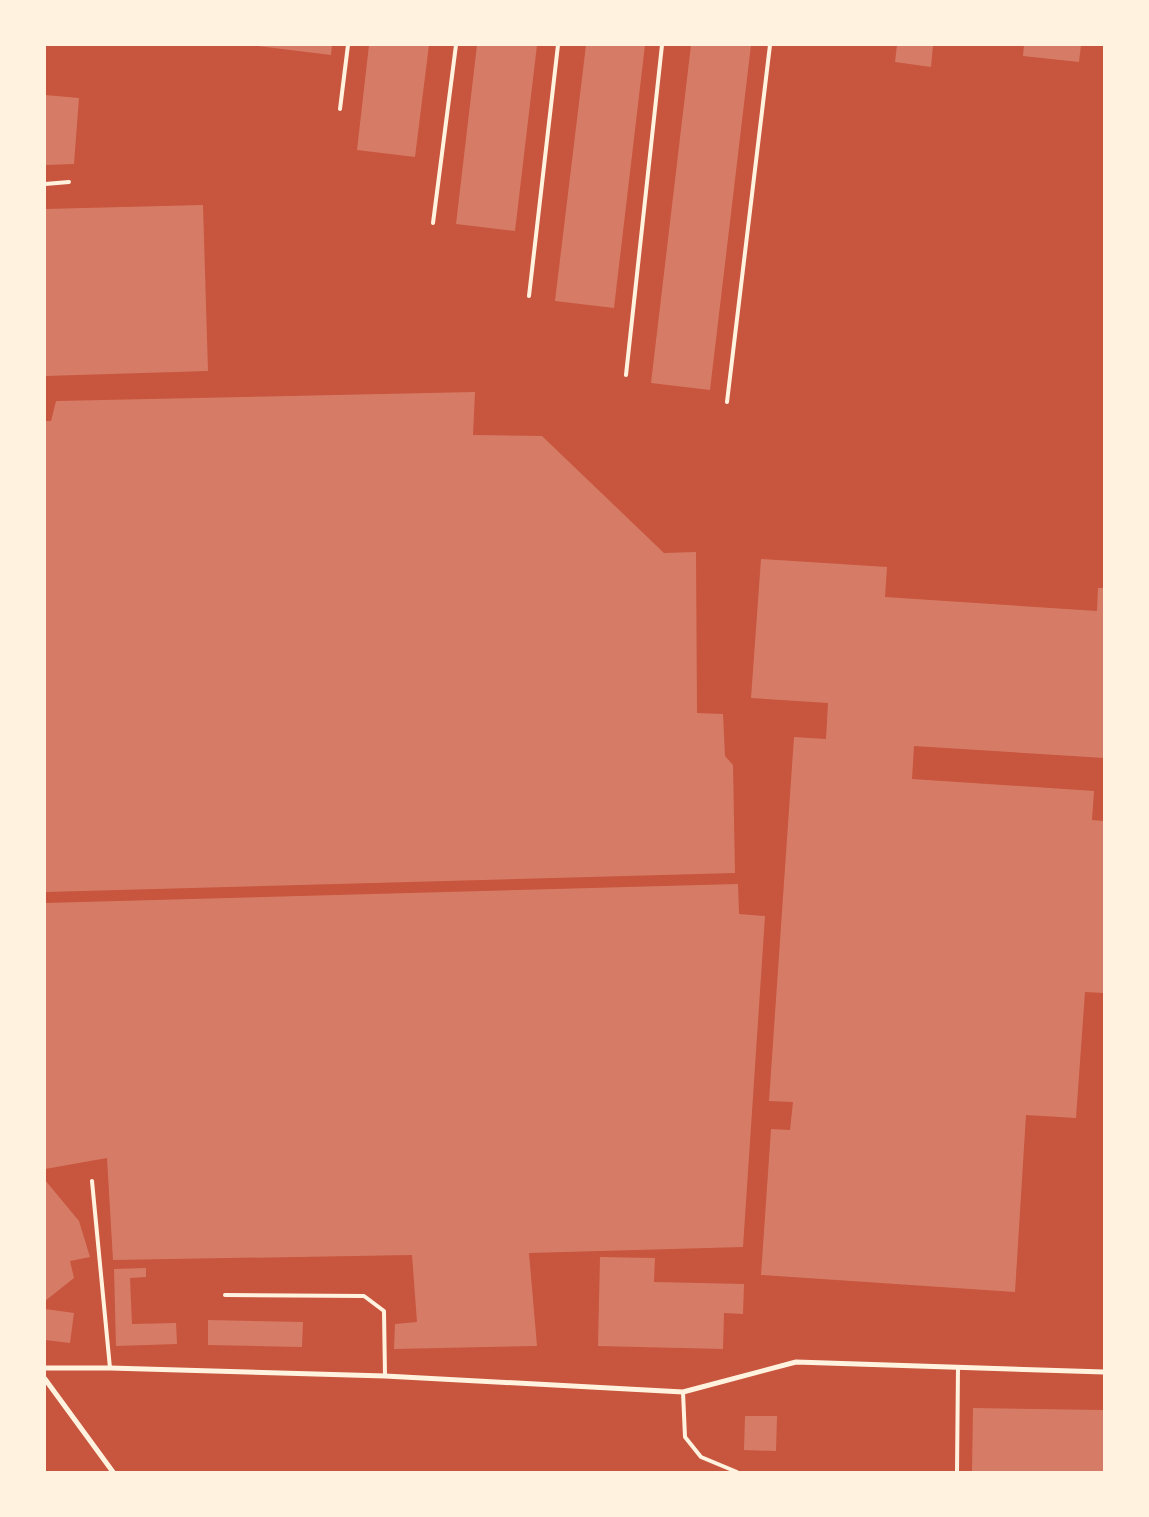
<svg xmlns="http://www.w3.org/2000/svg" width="1149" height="1517" viewBox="0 0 1149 1517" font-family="'Work Sans',sans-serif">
	<rect width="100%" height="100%" fill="#c8553d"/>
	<g fill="#d67c66">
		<polygon points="259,45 332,45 331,55 258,46"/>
		<polygon points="369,45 429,45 415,157 357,150"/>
		<polygon points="477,45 537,45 515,231 456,224"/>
		<polygon points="586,45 645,45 614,308 555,301"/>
		<polygon points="691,45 751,45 710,390 651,383"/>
		<polygon points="897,45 933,45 931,67 895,62"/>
		<polygon points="1024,45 1081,45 1079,62 1023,56"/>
		<polygon points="45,95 79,98 74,164 45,165"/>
		<polygon points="203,205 208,371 45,376 45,209"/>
		<polygon points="475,392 473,435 542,436 664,553 696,552 697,713 723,714 725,756 733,765 735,873 45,892 45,421 51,421 56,401"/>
		<polygon points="761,559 887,567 885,597 1097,611 1098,588 1104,588 1104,758 914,746 912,779 1094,791 1092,820 1104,821 1104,993 1085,992 1076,1118 1026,1115 1015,1292 761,1275 771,1129 790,1130 793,1102 769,1101 794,737 826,739 828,703 751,698"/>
		<polygon points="738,884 739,914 765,916 743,1247 529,1253 537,1346 394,1349 395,1324 417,1322 412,1255 113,1260 107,1158 45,1169 45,903"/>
		<polygon points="45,1180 79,1221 90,1257 70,1261 74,1278 45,1301"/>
		<polygon points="600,1257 655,1258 654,1282 744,1284 743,1314 724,1313 723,1349 598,1346"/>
		<polygon points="146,1268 146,1277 130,1278 132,1324 176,1323 177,1344 116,1346 114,1269"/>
		<polygon points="45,1309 74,1313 70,1343 45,1340"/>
		<polygon points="208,1320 303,1322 302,1347 208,1345"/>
		<polygon points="973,1408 1104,1410 1104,1472 972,1472"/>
		<polygon points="745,1416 777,1416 776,1451 744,1450"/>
	</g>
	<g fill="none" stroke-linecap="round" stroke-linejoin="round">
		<g stroke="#fff3e0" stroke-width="4">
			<polyline points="340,109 348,45"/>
			<polyline points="45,184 69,182"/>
			<polyline points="433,223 456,45"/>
			<polyline points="529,296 558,45"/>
			<polyline points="626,375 662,45"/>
			<polyline points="727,402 770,45"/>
			<polyline points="92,1181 110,1368"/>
			<polyline points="225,1295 364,1296 384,1311 385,1376"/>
			<polyline points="683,1392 685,1437 701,1457 737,1472"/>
			<polyline points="957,1472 958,1367"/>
		</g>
		<g stroke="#fff3e0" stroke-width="5">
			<polyline points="45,1368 110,1368 385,1376 683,1392 796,1362 1104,1372"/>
			<polyline points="45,1379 113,1472"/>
		</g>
	</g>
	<rect width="1149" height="1517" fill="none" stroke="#fff3e0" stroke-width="92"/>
</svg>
